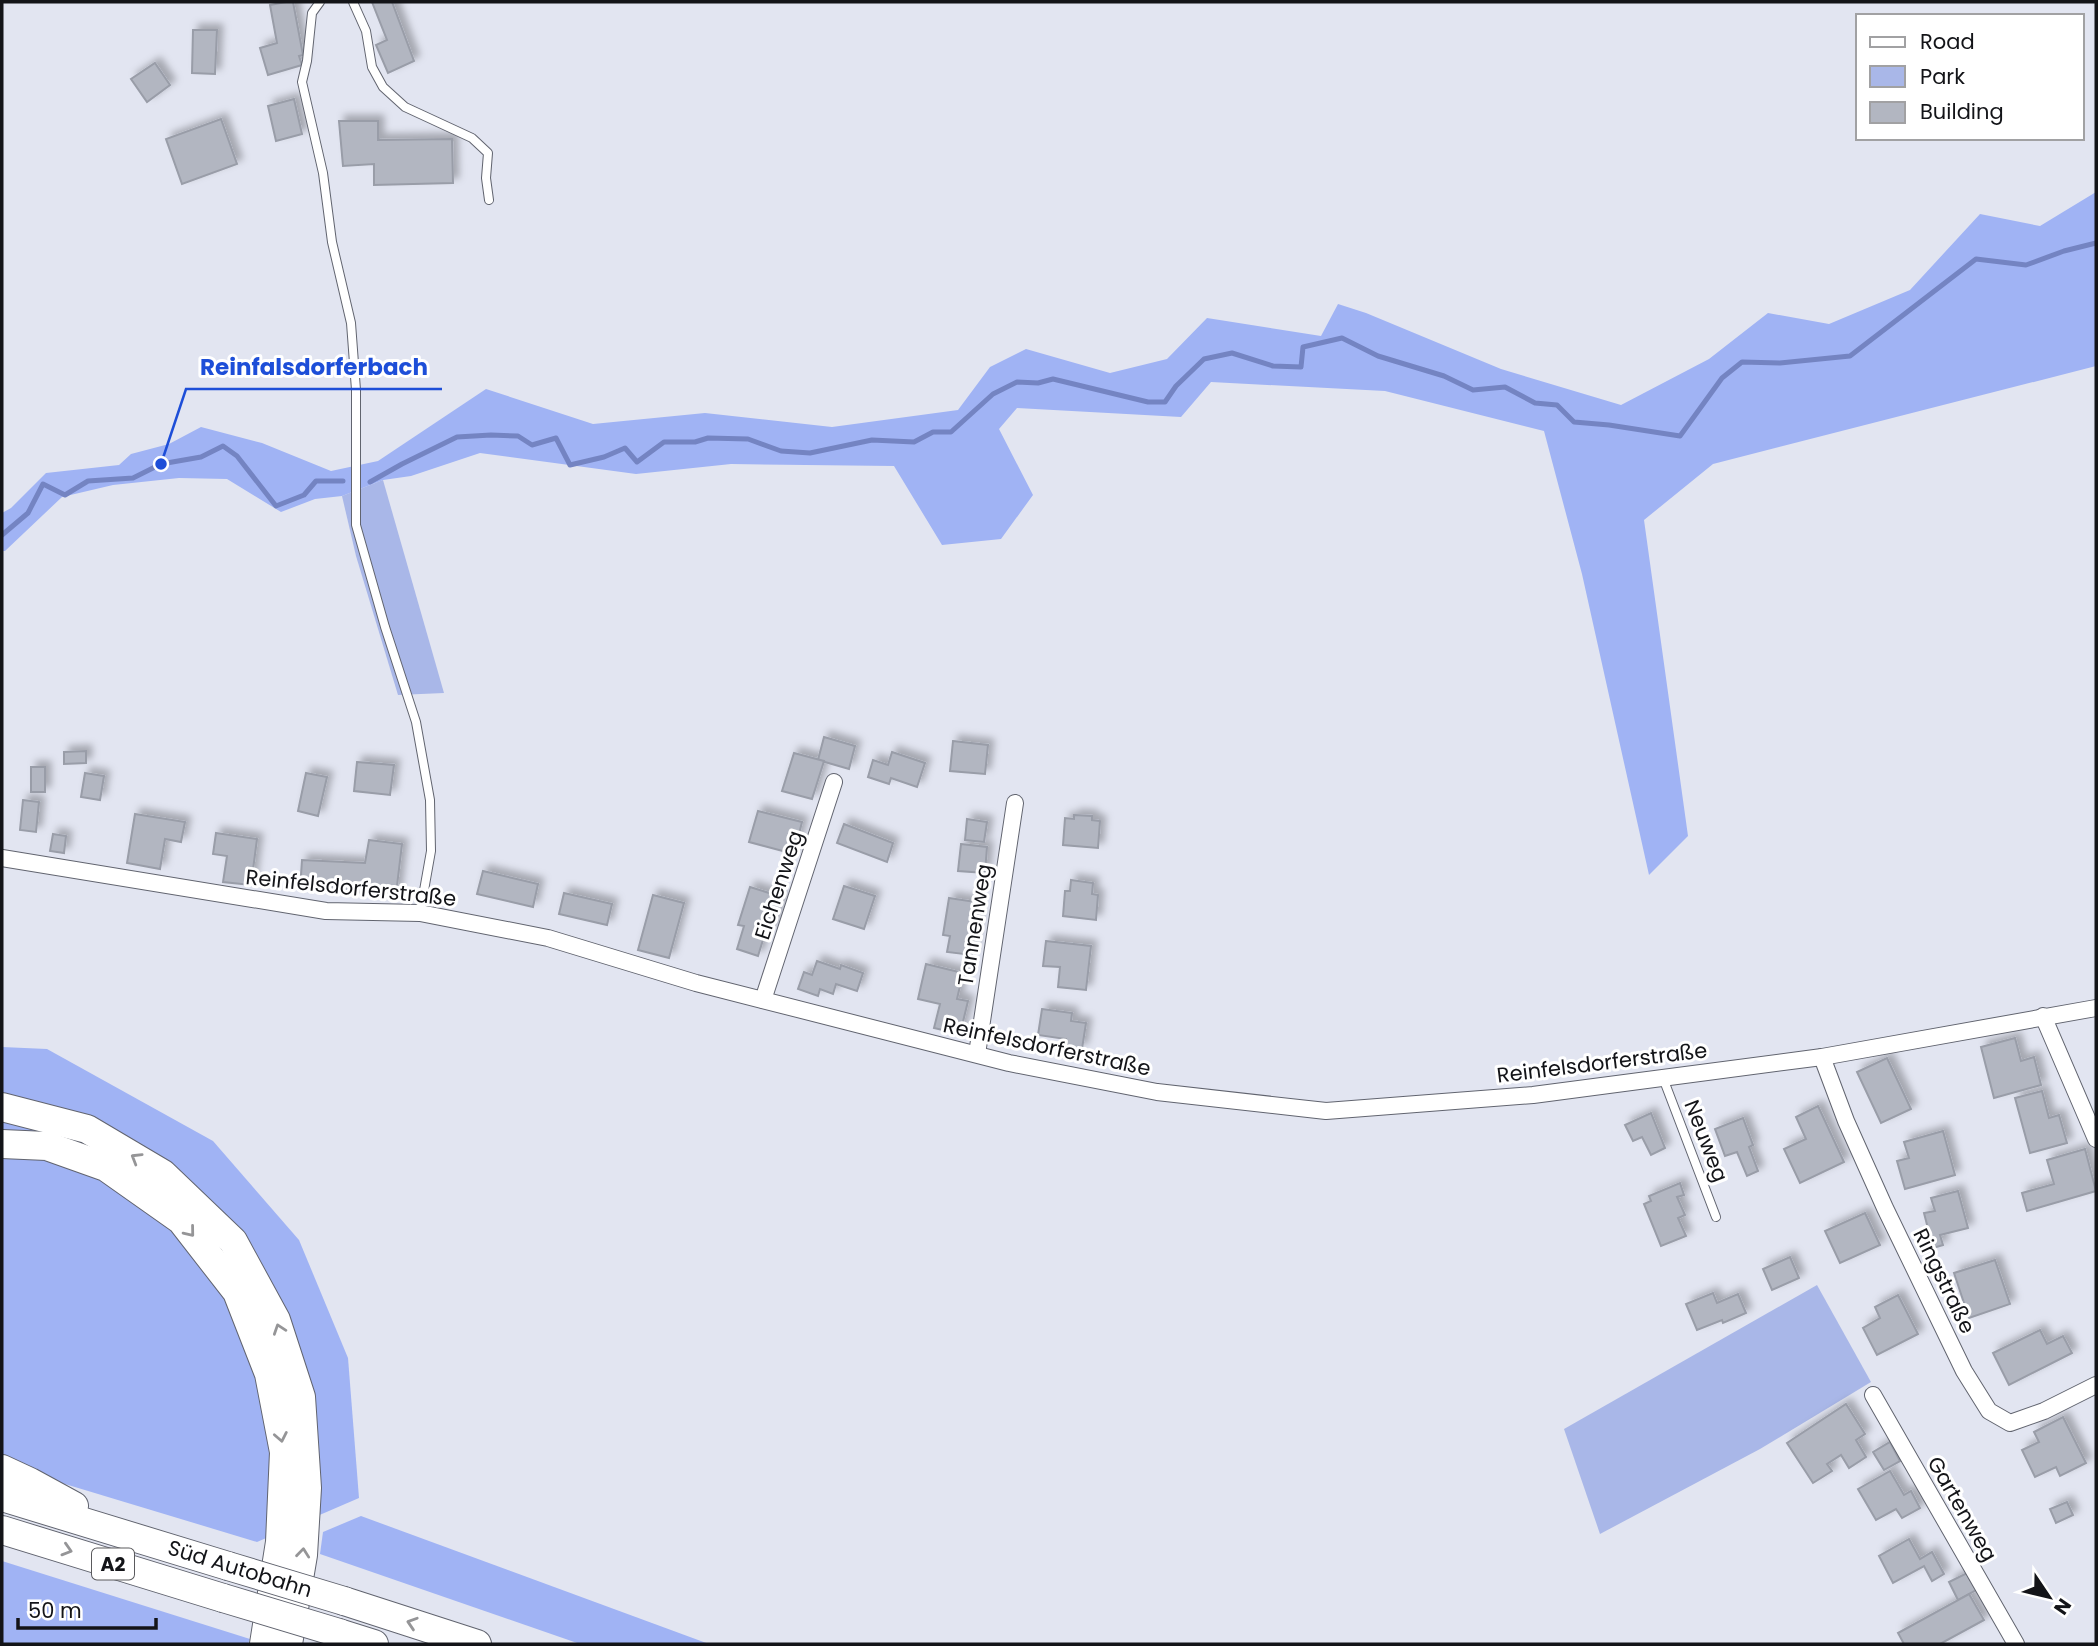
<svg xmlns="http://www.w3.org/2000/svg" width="2098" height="1646" viewBox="0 0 2098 1646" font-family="Poppins,sans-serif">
	<defs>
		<filter id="shadow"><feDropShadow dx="5.5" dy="-5.5" stdDeviation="3.5" flood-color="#0004"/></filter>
	</defs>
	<rect width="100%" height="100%" fill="#e2e5f1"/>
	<g fill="#a9b7e8">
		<polygon points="383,480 444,693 398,695 356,556 342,496"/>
		<polygon points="1817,1285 1871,1382 1760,1449 1600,1534 1564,1429"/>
	</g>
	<g fill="#a0b3f4">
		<polygon points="2096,192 2096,366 1713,464 1644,520 1688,836 1649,875 1582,574 1544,431 1385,391 1211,382 1181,417 1017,408 999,429 1033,495 1001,539 942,545 894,466 731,464 636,474 480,453 411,476 383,480 342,496 315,499 281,512 227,479 179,478 113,485 62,497 5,551 2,551 2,513 11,508 46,473 119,465 131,454 169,444 201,427 262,443 331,471 378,461 486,389 593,424 705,413 832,427 958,410 990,367 1026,349 1110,373 1167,359 1207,318 1321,336 1338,304 1366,313 1501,369 1621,405 1709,359 1768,313 1829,324 1910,290 1980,214 2040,226"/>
		<polygon points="2,1047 47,1049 213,1141 299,1240 348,1358 359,1498 257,1542 2,1465"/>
		<polygon points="361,1516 709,1644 580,1644 320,1554 323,1532"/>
		<polygon points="2,1561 250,1639 248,1644 2,1644"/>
	</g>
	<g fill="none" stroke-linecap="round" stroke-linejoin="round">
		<g stroke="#7484c2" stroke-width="5">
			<polyline points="370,482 402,464 457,437 491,435 518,436 532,445 556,438 570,465 604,457 625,448 637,462 664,442 695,442 708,438 748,439 781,451 810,453 872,440 914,442 933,432 951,432 993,394 1017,382 1038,383 1053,379 1148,402 1165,402 1176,386 1204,359 1232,353 1273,366 1301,367 1303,347 1342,338 1378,356 1444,376 1473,390 1505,387 1535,403 1557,405 1574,422 1609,425 1680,436 1722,378 1742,362 1780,363 1850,356 1976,259 2026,265 2064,251 2096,243"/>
			<polyline points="2,535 28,513 43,484 65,495 88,481 133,478 161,464 201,457 223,446 237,456 276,506 304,495 316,481 343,481"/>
		</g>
	</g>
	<g fill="#b2b6c1" stroke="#999da8" stroke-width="2" filter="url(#shadow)">
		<polygon points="286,2 293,2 303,55 299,56 302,65 268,75 260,48 277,43 270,5"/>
		<polygon points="372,2 392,2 414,61 388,73 376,45 387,40"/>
		<polygon points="193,30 217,30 215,74 192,73"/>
		<polygon points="155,63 170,85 147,102 131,79"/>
		<polygon points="294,99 302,134 276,141 268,106"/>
		<polygon points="221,119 237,164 182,184 166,139"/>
		<polygon points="339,121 378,121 378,140 452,139 453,183 374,185 374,164 343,166"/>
		<polygon points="824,737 855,746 849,769 818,760"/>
		<polygon points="953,741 988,745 985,774 950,771"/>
		<polygon points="86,751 86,763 64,764 64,752"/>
		<polygon points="892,752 925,763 917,787 891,778 889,784 868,777 873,760 888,765"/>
		<polygon points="794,753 824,761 812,799 782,791"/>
		<polygon points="357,762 394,765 390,795 354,791"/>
		<rect x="31" y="767" width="14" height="25"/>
		<polygon points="85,773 104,776 100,800 81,797"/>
		<polygon points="306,773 327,777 318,816 298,811"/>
		<polygon points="23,800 39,802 36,832 20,830"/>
		<polygon points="758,811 802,822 794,854 749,842"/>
		<polygon points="135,814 185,822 181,842 165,839 160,869 127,863"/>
		<polygon points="1074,815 1092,816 1092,820 1100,821 1098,848 1063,845 1065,818 1074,819"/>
		<polygon points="967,819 987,822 984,842 965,840"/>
		<polygon points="844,824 893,843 887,862 837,843"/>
		<polygon points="216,833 257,839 251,885 223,882 227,856 213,854"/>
		<polygon points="53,834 66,836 64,853 50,851"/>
		<polygon points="369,840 402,844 396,894 300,890 302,860 365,863"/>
		<polygon points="961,844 987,847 985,873 958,871"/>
		<polygon points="483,871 538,884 533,907 477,894"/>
		<polygon points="1071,880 1093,883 1092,894 1098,895 1096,920 1063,916 1065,891 1070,891"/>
		<polygon points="844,886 875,896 864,929 833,919"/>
		<polygon points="750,887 782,897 771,932 766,930 758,956 737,949 744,926 738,925"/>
		<polygon points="564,893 612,904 607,925 559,914"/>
		<polygon points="653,895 684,903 669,958 638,950"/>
		<polygon points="949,898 976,902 975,915 978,915 972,955 947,952 950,936 943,935"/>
		<polygon points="1046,941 1091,946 1086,990 1058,987 1060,967 1043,966"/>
		<polygon points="817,961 840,969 841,965 863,973 857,991 836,984 833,994 820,989 818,996 798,989 804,972 812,975"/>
		<polygon points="926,964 963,973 957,999 968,1001 960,1034 934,1028 940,1004 918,999"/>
		<polygon points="1042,1009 1072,1013 1071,1021 1086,1023 1082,1049 1065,1047 1066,1039 1038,1035"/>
		<polygon points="2015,1038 2021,1061 2034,1057 2041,1085 1994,1098 1981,1047"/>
		<polygon points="1887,1058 1911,1109 1881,1123 1857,1072"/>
		<polygon points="2042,1091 2049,1118 2059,1115 2067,1143 2030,1153 2015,1098"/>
		<polygon points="1818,1106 1844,1162 1800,1183 1784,1149 1806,1139 1796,1117"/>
		<polygon points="1651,1113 1665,1148 1651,1155 1642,1137 1633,1141 1625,1125"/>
		<polygon points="1743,1118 1753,1145 1749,1147 1758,1171 1747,1176 1737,1152 1725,1156 1715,1129"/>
		<polygon points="1943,1131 1955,1175 1905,1189 1897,1161 1909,1158 1904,1142"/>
		<polygon points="2085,1149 2096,1191 2027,1211 2022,1193 2054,1184 2047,1160"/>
		<polygon points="1680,1183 1684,1195 1677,1197 1685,1215 1678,1218 1686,1236 1661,1246 1644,1204 1651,1201 1649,1196"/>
		<polygon points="1958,1191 1968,1228 1940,1235 1943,1245 1933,1248 1924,1213 1935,1211 1931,1198"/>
		<polygon points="1865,1213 1880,1245 1840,1263 1825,1231"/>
		<polygon points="1790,1257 1799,1278 1772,1290 1763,1269"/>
		<polygon points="1995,1260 2010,1304 1969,1318 1954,1273"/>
		<polygon points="1713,1293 1717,1303 1738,1294 1746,1313 1723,1323 1722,1320 1697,1330 1686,1304"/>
		<polygon points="1898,1295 1918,1334 1877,1355 1863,1328 1880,1318 1875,1307"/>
		<polygon points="2040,1330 2047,1344 2063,1336 2072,1353 2009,1385 1993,1353"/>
		<polygon points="1846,1404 1865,1434 1856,1440 1866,1457 1849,1468 1841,1455 1827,1464 1832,1471 1813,1483 1787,1443"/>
		<polygon points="2063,1417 2086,1463 2060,1476 2056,1467 2035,1477 2022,1450 2039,1442 2034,1432"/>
		<polygon points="1890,1442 1900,1461 1884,1470 1873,1452"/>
		<polygon points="1890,1471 1904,1495 1911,1491 1920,1508 1902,1518 1896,1509 1876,1520 1858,1489"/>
		<polygon points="2067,1502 2073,1515 2056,1523 2050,1509"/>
		<polygon points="1909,1539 1920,1559 1932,1552 1944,1574 1932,1581 1924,1566 1893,1583 1879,1556"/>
		<polygon points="1967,1573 1976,1590 1958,1600 1949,1582"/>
		<polygon points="1969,1594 1984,1620 1940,1644 1904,1644 1898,1633"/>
	</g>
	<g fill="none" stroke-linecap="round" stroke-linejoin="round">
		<g stroke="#61646f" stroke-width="10">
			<g id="service">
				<polyline points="320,2 312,13 307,61 302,82 323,173 332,242 351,323 356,390 356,525 385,627 416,722 430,800 431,851 420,913"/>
				<polyline points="353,2 366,31 372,67 383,87 405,107 472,138 488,153 486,178 489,200"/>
				<polyline points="1663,1078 1716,1217"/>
			</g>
		</g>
		<g stroke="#61646f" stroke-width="18">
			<g id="minor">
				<polyline points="2,858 326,911 420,913 548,938 696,983 1009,1063 1157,1092 1326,1111 1533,1095 1822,1057 2096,1008"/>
				<polyline points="763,1000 834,782"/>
				<polyline points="2043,1016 2096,1139"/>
				<polyline points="977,1054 1015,803"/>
				<polyline points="1822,1057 1846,1121 1885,1208 1964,1371 1989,1411 2010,1423 2044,1411 2096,1385"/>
				<polyline points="1873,1395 2016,1644"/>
			</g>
		</g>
		<g stroke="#61646f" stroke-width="30">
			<g id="motorway">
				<polyline points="2,1107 87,1129 163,1174 233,1241 276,1320 301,1397 307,1488 303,1555 288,1644"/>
				<polyline points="2,1144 47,1146 106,1167 181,1220 237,1292 269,1374 284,1452 280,1542 264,1644"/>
				<polyline points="2,1469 30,1482 74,1506"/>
				<polyline points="2,1497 228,1566"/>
				<polyline points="2,1530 223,1598"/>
				<polyline points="344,1601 477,1644"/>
				<polyline points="339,1633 374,1644"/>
			</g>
		</g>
		<use href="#service" stroke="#fff" stroke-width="8"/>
		<use href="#minor" stroke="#fff" stroke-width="16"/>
		<use href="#motorway" stroke="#fff" stroke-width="28"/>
		<g stroke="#61646f" stroke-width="30" stroke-linecap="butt">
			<g id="motorway-bridge">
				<polyline points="228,1566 344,1601"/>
				<polyline points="223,1598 339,1633"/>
			</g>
		</g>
		<use href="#motorway-bridge" stroke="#fff" stroke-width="28"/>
	</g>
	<defs><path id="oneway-chevron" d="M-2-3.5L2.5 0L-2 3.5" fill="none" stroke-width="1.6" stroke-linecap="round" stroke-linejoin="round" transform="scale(1.75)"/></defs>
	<g stroke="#959597">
		<use href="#oneway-chevron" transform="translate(136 1158) rotate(-149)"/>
		<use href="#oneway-chevron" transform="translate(190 1232) rotate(51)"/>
		<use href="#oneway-chevron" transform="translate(279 1329) rotate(-109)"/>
		<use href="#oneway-chevron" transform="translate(281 1437) rotate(79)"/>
		<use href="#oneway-chevron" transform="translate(67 1550) rotate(17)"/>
		<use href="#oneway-chevron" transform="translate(303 1553) rotate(-84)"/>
		<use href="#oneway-chevron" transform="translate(412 1623) rotate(-162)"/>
	</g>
	<g text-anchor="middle" stroke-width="6" stroke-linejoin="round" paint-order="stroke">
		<rect fill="#fff" stroke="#5a5a5d" stroke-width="2" x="92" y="1548.5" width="42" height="31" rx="5"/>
		<g font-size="19" font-weight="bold" fill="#131418">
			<text x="113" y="1571">A2</text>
		</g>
		<g font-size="21" fill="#131418" stroke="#fff">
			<text transform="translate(779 885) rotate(-72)" y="7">Eichenweg</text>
			<text transform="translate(351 888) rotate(6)" y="7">Reinfelsdorferstraße</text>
			<text transform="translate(975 925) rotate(-81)" y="7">Tannenweg</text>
			<text transform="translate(1047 1047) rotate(12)" y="7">Reinfelsdorferstraße</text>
			<text transform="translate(1602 1063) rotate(-7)" y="7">Reinfelsdorferstraße</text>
			<text transform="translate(1706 1141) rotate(69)" y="7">Neuweg</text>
			<text transform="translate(1944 1281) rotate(64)" y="7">Ringstraße</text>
			<text transform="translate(1962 1509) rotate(60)" y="7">Gartenweg</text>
			<text transform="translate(240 1569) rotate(17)" y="7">Süd Autobahn</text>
		</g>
	</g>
	<path fill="none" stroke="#1d4ed8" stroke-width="2.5" d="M161 464L186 389H442"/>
	<circle fill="#1d4ed8" stroke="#fff" stroke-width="2.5" cx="161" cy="464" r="7"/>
	<g font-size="23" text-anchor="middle" font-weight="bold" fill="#1d4ed8" stroke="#fff" stroke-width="6" stroke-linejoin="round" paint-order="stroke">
		<text x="314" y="375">Reinfalsdorferbach</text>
	</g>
	<rect width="2098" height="1646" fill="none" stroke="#131418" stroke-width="7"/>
	<rect x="1856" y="14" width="228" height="126" fill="#ffffff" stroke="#a1a1a3" stroke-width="2"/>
	<rect x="1870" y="37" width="35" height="10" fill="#ffffff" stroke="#a1a1a3" stroke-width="2"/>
	<text x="1920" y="49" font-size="21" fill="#131418">Road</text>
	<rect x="1870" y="66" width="35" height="21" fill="#a9b7e8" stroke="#a1a1a3" stroke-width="2"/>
	<text x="1920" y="84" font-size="21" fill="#131418">Park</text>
	<rect x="1870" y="102" width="35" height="21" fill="#b2b6c1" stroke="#a1a1a3" stroke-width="2"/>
	<text x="1920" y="119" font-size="21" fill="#131418">Building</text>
	<g transform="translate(2049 1597) rotate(125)" stroke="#ffffff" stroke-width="5" paint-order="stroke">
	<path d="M0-5L12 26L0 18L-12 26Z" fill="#131418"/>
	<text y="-10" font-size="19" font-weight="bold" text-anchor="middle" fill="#131418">N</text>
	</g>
	<path d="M18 1618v10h138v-10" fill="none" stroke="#131418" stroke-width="3.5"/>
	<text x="28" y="1618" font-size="21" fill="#131418" stroke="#ffffff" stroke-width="5" paint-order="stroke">50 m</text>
</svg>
